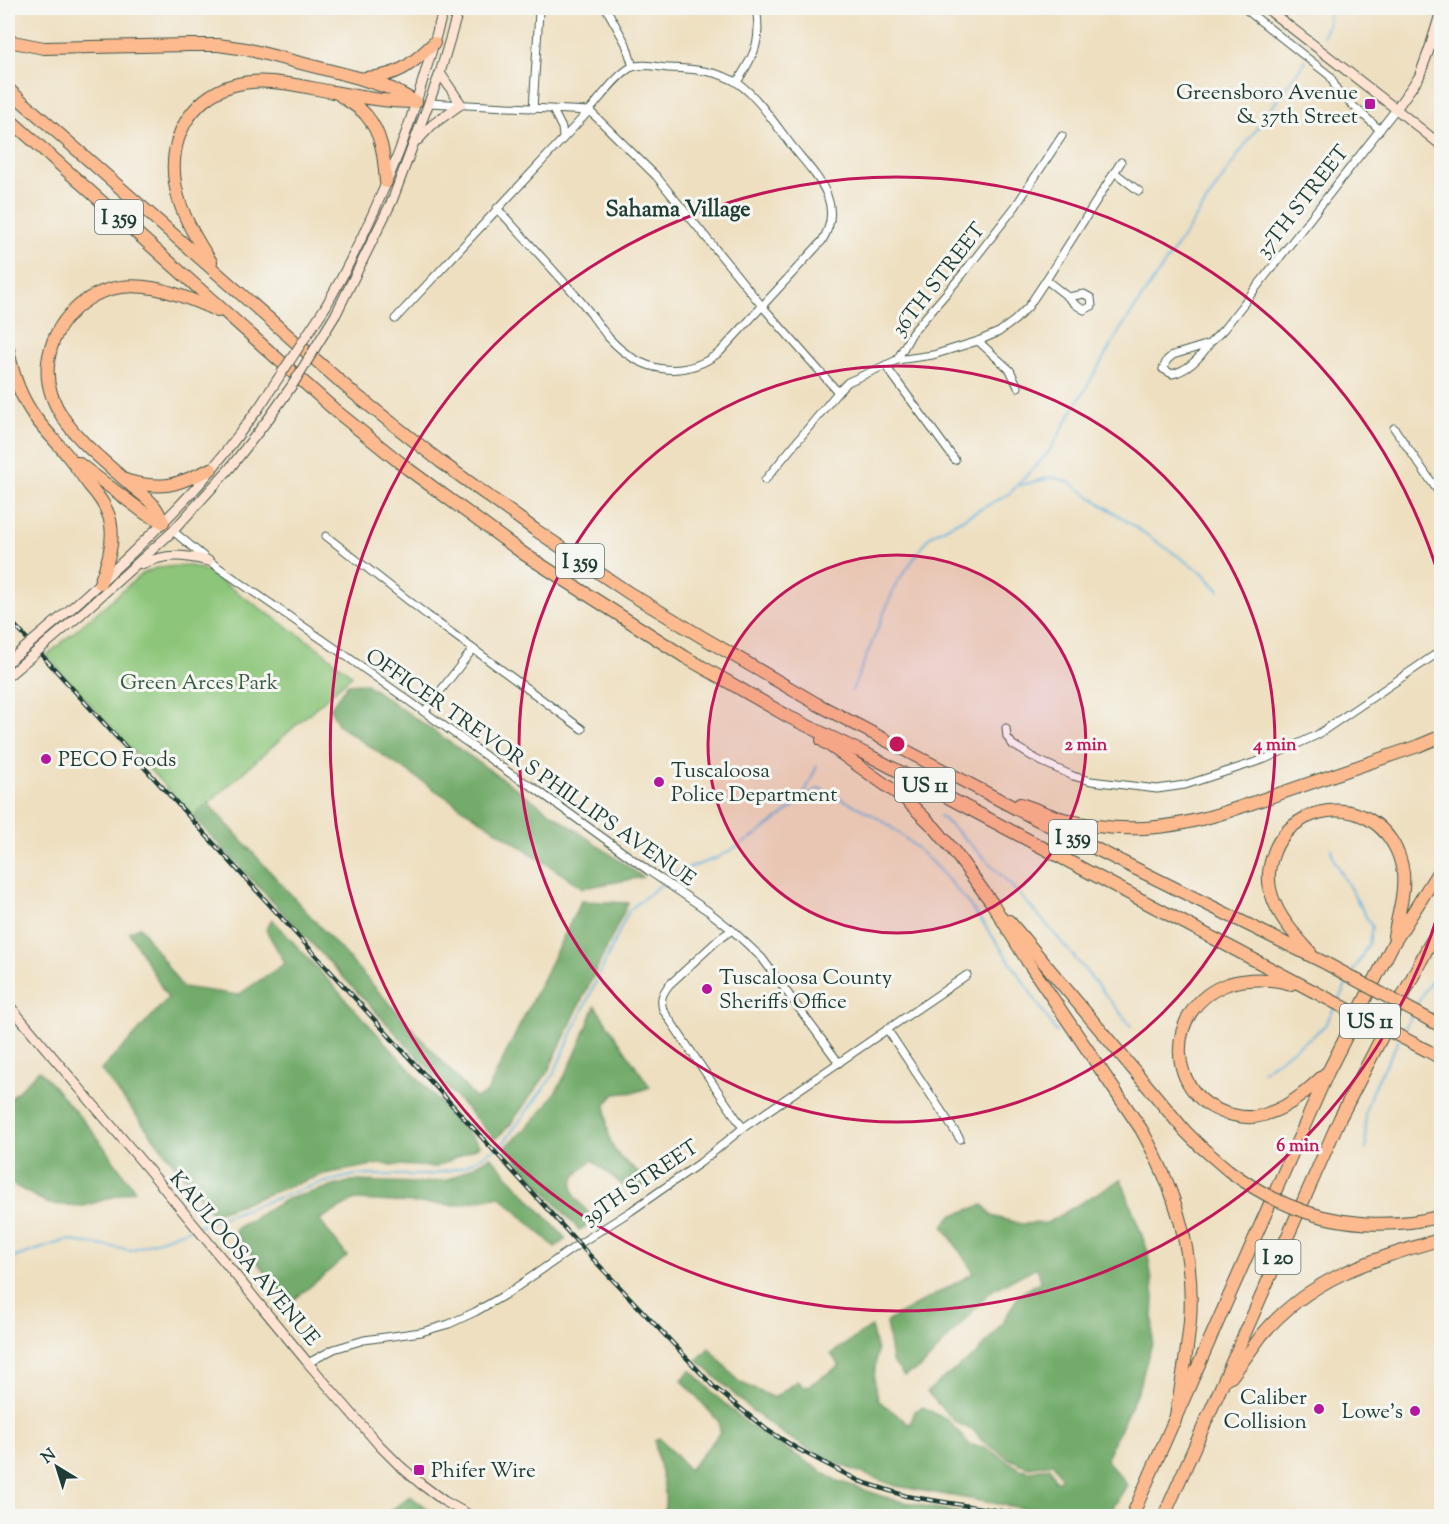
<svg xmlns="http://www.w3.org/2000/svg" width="1449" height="1524" viewBox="0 0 1449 1524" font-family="'Sorts Mill Goudy',serif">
	<rect width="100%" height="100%" fill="#f6f6f2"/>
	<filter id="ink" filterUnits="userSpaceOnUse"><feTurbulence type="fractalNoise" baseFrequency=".0167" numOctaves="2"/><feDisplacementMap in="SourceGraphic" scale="12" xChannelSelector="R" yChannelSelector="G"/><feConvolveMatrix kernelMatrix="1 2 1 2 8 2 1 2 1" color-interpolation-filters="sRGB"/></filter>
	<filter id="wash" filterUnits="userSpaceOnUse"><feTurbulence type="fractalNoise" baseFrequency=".008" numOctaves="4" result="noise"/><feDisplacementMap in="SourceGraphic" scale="24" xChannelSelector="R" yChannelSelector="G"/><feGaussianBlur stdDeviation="1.35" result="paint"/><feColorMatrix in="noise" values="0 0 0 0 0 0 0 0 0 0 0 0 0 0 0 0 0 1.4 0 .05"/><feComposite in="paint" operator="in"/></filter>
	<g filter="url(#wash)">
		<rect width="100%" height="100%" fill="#eedfc0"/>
		<polygon fill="#8dc67a" stroke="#568257" stroke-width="1.5" points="187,565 204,570 317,647 352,675 193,817 46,656 142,574 156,568"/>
		<g fill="#72ab6a" stroke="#48744f" stroke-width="1.5">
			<polygon points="365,683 643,877 583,888 339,726 330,708 348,684"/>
			<polygon points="208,803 475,1098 486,1094 581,901 628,903 547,1073 510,1125 495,1139 193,817"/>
			<polygon points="272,919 480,1146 436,1167 379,1164 324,1174 213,1214 101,1070 133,1037 168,998 129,932 140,927 182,987 238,995 285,963 266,930"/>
			<path d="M595,1006L650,1087L636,1092L615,1094L606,1104C606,1119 607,1140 616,1152C624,1164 641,1169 645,1184L635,1193L631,1192L592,1160C587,1165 579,1170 575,1177C565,1194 586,1209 596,1221L579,1230L506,1147C521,1133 537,1119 548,1103C569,1074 582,1039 595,1006Z"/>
			<polygon points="39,1070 94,1133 135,1190 84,1206 49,1204 8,1182 8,1101"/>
			<polygon points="491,1157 566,1239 555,1247 500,1196 456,1205 355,1200 319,1220 347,1256 289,1304 236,1234 235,1229 287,1199 352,1181 420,1183 448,1180"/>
			<polygon points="1121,1179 1148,1252 1154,1297 1152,1343 1138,1390 1106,1459 1127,1485 1108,1516 1066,1516 896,1486 830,1461 786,1436 751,1410 697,1360 709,1348 739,1382 774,1398 797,1381 805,1388 840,1366 831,1354 871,1327 877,1351 874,1378 878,1400 910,1425 915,1411 923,1407 949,1421 966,1441 971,1445 985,1447 1020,1469 1030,1471 1050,1467 1055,1481 1060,1481 1061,1478 1053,1463 1030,1467 1020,1464 1010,1459 982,1441 974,1431 955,1422 927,1392 941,1380 977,1354 1001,1325 1019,1295 1041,1281 1037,1267 991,1291 921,1368 904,1376 892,1361 886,1322 974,1273 943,1226 951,1216 983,1205 992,1216 1021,1224 1047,1223"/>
			<path d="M691,1370L716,1396L750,1426L835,1480L894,1500L976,1516H662C672,1495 656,1465 655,1441L659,1438L689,1470L720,1433L719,1422L682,1380Z"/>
			<polygon points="410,1496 438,1516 384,1516"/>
		</g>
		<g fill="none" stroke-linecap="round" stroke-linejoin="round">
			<g stroke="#64b3de" stroke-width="2">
				<polyline points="1323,36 1328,24 1329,8"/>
				<polyline points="1017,486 1053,477 1069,482 1203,573 1219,591"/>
				<polyline points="852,691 896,584 930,536 1009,494 1048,453 1120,330 1247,142 1306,60"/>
				<path d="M801,800L819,788C839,798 867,810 884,822C960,875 1007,958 1057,1033"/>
				<path d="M940,816C1011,879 1071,952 1131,1026"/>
				<polyline points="1331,849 1334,860 1372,927 1369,943 1353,972"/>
				<polyline points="667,880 677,872 717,858 755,836 801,801 817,766"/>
				<polyline points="1339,999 1349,980"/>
				<polyline points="1416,1006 1427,987 1442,967"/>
				<polyline points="1403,1033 1412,1014"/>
				<polyline points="1263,1071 1315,1034 1325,1025 1335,1007"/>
				<polyline points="1366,1150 1365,1113 1372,1091 1399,1040"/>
				<polyline points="198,1226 314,1185 355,1175 429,1175 463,1167 502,1145 552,1077 629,910 663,883"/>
				<polyline points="8,1260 12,1258 67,1240 131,1250 193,1228"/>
			</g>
		</g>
	</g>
	<g filter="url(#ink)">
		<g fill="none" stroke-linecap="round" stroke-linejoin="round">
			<g stroke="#3e5549" stroke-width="9">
				<g id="street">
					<polyline points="606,8 626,44 633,67"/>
					<polyline points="1244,8 1330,76 1338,92 1380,130"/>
					<path d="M737,82C755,54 762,41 756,8"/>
					<polyline points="429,103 589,111 595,116 656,176 762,306 838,392"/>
					<polyline points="533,109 539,12"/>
					<polyline points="553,110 562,128 563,137"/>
					<polyline points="1114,172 1139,191"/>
					<polyline points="1046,280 1068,297"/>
					<polygon points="1084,294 1091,298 1092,306 1084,310 1076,305 1068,297"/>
					<path d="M395,319C459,250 523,181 588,112C599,100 618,73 632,67C643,63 657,67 668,68C692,69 718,70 739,84C758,97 777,127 792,146C815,175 846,202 822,241L720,352C682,381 640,372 609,338C598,325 589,310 578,298C551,267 524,238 497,208"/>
					<polyline points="978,341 1010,370 1018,387"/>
					<polyline points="1209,344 1223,330 1396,109"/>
					<path d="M1209,344C1200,358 1189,370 1172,374L1163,369L1167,360L1173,355Z"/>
					<polyline points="897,360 912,333 962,275 1015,207 1062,136"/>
					<polyline points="885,365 955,460"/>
					<polyline points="1394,428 1442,497"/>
					<polyline points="765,480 838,392 848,382 897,360 933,355 978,341 999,332 1015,320 1028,307 1046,280 1121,162"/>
					<polyline points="173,531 209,561 349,658 511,774 533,787 649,871 708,911 732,930 762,958 839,1063"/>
					<polyline points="326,536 427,615 582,729"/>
					<polyline points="424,712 473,649"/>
					<polyline points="1006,728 1007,737 1013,745 1038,760 1073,776 1091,781 1157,789 1185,785 1265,759 1317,735 1442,650"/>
					<path d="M732,930L719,939L669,985C662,994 660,999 663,1010L743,1128"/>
					<polyline points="887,1029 960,1139"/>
					<polyline points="308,1363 334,1349 364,1340 421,1332 449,1324 475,1312 508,1293 579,1244 631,1211 700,1163 743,1128 967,975"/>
				</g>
			</g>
			<g stroke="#3e5549" stroke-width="11">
				<g id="secondary">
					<polyline points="1266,8 1396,109 1442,146"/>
					<polyline points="1396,109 1419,77 1429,50 1442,8"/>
					<polyline points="418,140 432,125 461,104 440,73"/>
					<path d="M326,306C354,257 378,205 399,152C417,105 430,56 444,8"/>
					<polyline points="336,314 392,201 440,73 459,8"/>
					<path d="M142,564C167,553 183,555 209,561"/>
					<path d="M73,607C115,570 157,530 195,489C218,464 237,436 258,409"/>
					<polyline points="81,614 173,531 230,468 269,418"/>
					<polyline points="8,1004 148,1169 308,1363 379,1445 399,1465 421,1484 444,1501 471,1516"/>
				</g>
			</g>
			<g stroke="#3e5549" stroke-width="14">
				<g id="highway">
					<polyline points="8,41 44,48 188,45 218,45 246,49 359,78 392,89 416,102"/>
					<path d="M365,78C398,76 410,66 434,43"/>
					<polyline points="8,89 351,391 441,462 534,529 629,593 702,637 817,704 1036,819 1327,964"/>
					<path d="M340,95C348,102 360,107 366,115C383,135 384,158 386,182"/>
					<polyline points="8,118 336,411 408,469 524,554 685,657 789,717 870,756 1313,991"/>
					<path d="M211,262C187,226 164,184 178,139C182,126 189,115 199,105C237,68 287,84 333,92C360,97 387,102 414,102"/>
					<path d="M8,349C12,372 21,398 35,417C45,431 57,442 67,455C75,465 82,475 89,485C99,496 109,509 111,525C114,545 107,564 100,583"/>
					<polyline points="78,463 146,514 163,522"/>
					<path d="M128,481C166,491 177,484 211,469"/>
					<path d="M163,522C160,517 158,510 154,506C149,499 140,493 134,488C94,451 32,411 51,348C57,327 70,311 88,299C129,272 178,293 218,311"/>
					<path d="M822,740L904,798L935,828L953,850L992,903L1028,962L1141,1129C1175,1189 1195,1251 1190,1321C1187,1355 1181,1388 1175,1421"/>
					<path d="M1020,804C1033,808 1046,814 1060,818C1118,835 1171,830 1229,811L1418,746L1442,736"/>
					<polyline points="1009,921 1185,1131 1200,1146 1228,1170"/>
					<path d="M1310,952C1295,935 1279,918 1272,896C1267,882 1268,869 1273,855C1278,839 1290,826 1305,818C1349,796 1397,824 1403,873C1405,894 1398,915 1394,936"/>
					<path d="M1291,984C1272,978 1247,978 1228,984C1162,1007 1164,1100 1233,1115C1245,1118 1258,1118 1269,1113C1291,1106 1308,1090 1325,1074"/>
					<polyline points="1428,1051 1442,1059"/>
					<path d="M1231,1377C1241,1364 1251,1350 1261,1336C1310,1277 1371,1260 1442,1239"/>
					<polyline points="1132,1516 1328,1072 1393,944 1442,866"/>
					<polyline points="1164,1516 1340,1118 1427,949 1442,925"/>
				</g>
			</g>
			<use href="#street" stroke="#fff" stroke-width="7"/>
			<use href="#secondary" stroke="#fee3d2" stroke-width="9"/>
			<use href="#highway" stroke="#fcba8e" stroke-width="12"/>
			<g stroke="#1f3d34" stroke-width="4.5">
				<polyline id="rail" points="8,618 579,1244 714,1387 767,1430 796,1448 859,1481 906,1496 1031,1516"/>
			</g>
			<use href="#rail" stroke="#f6f6f2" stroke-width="2" stroke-dasharray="7" stroke-linecap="butt"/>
			<g stroke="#3e5549" stroke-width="11" stroke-linecap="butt">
				<g id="secondary-bridge">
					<polyline points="258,409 326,306"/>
					<polyline points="269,418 293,384 336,314"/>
					<polyline points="8,662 73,607"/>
					<polyline points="8,676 81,614"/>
				</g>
			</g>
			<g stroke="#3e5549" stroke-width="14" stroke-linecap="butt">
				<g id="highway-bridge">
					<polyline points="1327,964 1441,1026"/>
					<polyline points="1313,991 1428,1051"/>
					<path d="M1228,1170C1247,1184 1266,1196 1288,1205C1335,1226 1392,1229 1442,1216"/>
				</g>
			</g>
			<use href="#secondary-bridge" stroke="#fee3d2" stroke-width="9"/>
			<use href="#highway-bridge" stroke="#fcba8e" stroke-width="12"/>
		</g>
	</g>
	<circle cx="897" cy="744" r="189" fill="#c2185b" fill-opacity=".12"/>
	<g fill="none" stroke="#c2185b" stroke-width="3">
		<circle cx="897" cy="744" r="189"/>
		<circle cx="897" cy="744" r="378"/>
		<path d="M1441 905A567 567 0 1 1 1441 583"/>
	</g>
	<g fill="#b5179e" stroke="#f6f6f2" stroke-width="2">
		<rect x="1364" y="98" width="12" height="12" rx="3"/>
		<circle cx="46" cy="759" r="6"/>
		<circle cx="659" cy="782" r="6"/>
		<circle cx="707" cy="989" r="6"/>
		<circle cx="1319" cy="1409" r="6"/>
		<circle cx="1415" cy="1411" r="6"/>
		<rect x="413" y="1464" width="12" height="12" rx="3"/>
	</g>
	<g text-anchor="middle" stroke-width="6" stroke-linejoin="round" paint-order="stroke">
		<g fill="#f6f6f2" stroke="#60746d" stroke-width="1.5">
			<rect x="95" y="200" width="48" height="34" rx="4.5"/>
			<rect x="556" y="544" width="48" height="34" rx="4.5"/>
			<rect x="895" y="768" width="60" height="34" rx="4.5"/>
			<rect x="1049" y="820" width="48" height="34" rx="4.5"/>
			<rect x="1340" y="1004" width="60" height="34" rx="4.5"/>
			<rect x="1255.5" y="1240" width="45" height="34" rx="4.5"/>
		</g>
		<g font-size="20" font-weight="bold" fill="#1f3d34">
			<text x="119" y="224">I 359</text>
			<text x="580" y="568">I 359</text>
			<text x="925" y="792">US 11</text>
			<text x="1073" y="844">I 359</text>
			<text x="1370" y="1028">US 11</text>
			<text x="1278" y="1264">I 20</text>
		</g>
		<g font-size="21" fill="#1f3d34" stroke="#f6f6f2" text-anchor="start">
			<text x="1358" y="99" text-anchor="end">Greensboro Avenue<tspan x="1358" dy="24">&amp; 37th Street</tspan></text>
			<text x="58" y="766">PECO Foods</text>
			<text x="671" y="777">Tuscaloosa<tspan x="671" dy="24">Police Department</tspan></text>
			<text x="719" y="984">Tuscaloosa County<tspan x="719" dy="24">Sheriffs Office</tspan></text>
			<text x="1307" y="1404" text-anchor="end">Caliber<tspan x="1307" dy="24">Collision</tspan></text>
			<text x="1403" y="1418" text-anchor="end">Lowe's</text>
			<text x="431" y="1477">Phifer Wire</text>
		</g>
		<g font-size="21" fill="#1f3d34" stroke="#f6f6f2">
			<text transform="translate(1302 201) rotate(-52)" y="7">37TH STREET</text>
			<text transform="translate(938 279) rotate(-52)" y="7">36TH STREET</text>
			<text transform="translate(531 767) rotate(35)" y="7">OFFICER TREVOR S PHILLIPS AVENUE</text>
			<text transform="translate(640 1182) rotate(-34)" y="7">39TH STREET</text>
			<text transform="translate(245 1258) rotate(50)" y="7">KAULOOSA AVENUE</text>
		</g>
		<g font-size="21" fill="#3a5f46" stroke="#f6f6f2">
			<text x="199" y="689">Green Arces Park</text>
		</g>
		<g font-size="22" font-weight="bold" fill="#1f3d34" stroke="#f6f6f2">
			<text x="678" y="216">Sahama Village</text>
		</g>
	</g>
	<circle cx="897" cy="744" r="9" fill="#c2185b" stroke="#f6f6f2" stroke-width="3"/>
	<g font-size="18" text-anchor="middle" font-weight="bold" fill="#c2185b" stroke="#f6f6f2" stroke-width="6" stroke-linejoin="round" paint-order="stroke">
		<text x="1086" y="750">2 min</text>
		<text x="1275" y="750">4 min</text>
		<text x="1298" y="1151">6 min</text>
	</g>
	<rect width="1449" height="1524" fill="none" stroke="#f6f6f2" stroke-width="30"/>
	<g transform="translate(57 1467) rotate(322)" stroke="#f6f6f2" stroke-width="4.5" paint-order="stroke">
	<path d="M0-4.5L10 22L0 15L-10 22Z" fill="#1f3d34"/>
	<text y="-9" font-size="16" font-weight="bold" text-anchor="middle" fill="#1f3d34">N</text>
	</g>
</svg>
